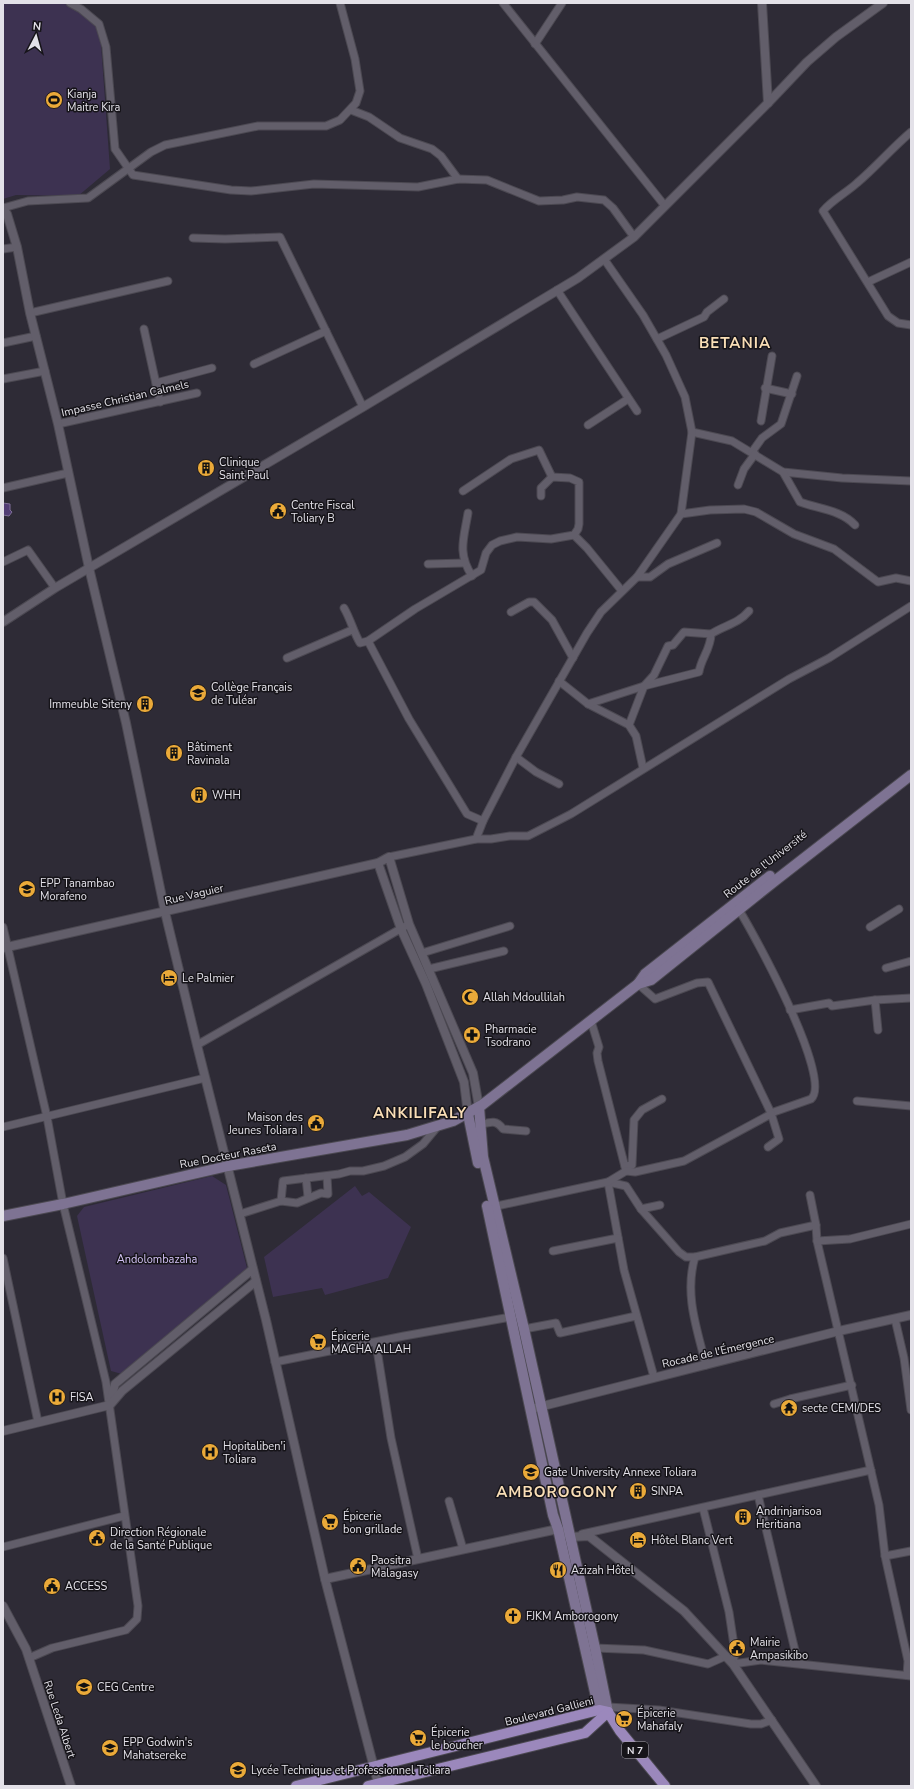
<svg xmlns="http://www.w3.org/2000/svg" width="914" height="1789" viewBox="0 0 914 1789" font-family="'Nunito Sans',sans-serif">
	<rect width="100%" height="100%" fill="#2e2b36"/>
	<g fill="#3d3251">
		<polygon points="3,3 64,3 91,18 100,31 110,169 78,196 16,195 3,199"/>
		<polygon points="212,1176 226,1185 248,1272 122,1374 111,1371 77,1216 84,1207"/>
		<polygon points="355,1186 362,1196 369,1192 411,1227 388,1278 325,1295 322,1288 273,1297 264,1257"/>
	</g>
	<polygon fill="#523d74" stroke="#7e6e97" points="3,503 10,504 10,510 12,512 9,516 3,515"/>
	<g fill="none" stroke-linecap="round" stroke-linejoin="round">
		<g stroke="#4c4952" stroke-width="9">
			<g id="minor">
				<polyline points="70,3 81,9 99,24 106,47 115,149 133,175 231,190 251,191 314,184 418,187 458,179 487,180 539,201 563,200 577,197 604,200 613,208 634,237"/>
				<polyline points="503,3 665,206"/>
				<polyline points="535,44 562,3"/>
				<polyline points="351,110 369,117 400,138 432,149 441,156 458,179"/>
				<path d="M911,132C892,148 876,167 857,183C846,193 832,200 823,211L888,316L898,323L911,325"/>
				<polyline points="3,208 28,201 88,198 151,152 165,145 258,126 326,126 340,120 356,103 360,91 355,59 340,3"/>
				<polyline points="193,238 225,239 280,237 363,407"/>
				<polyline points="3,249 17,247"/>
				<polyline points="868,282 911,262"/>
				<polyline points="557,290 637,411"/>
				<polyline points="30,313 168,281"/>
				<polyline points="144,329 160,402"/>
				<polyline points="657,339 704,317 707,312 724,299"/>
				<polyline points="3,343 36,336"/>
				<polyline points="254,364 326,331"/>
				<polyline points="3,379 45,371"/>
				<polyline points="156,383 212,368"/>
				<polyline points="765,388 792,394"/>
				<polyline points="761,421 772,356"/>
				<polyline points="58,424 197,393"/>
				<polyline points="588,425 628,399"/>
				<polyline points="692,432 732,441 783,472 842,478 911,481"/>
				<polyline points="752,452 762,438 781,424 797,376"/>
				<path d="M783,472L800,502C819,509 841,510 855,525"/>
				<polyline points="738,485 744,469 755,454"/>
				<polyline points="3,488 68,473"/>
				<polyline points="463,491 511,459 539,450 552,477"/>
				<path d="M468,513C464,538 457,553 472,576"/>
				<polyline points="681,514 710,510 744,509 756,512 794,534 834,549 878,582 896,578 911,581"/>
				<polyline points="574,535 587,548 622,591"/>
				<polyline points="3,562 28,550 55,588"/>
				<polyline points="428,564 464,563"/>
				<polyline points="637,577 650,577 668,564 717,543"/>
				<path d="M344,608C351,620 353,631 360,643L368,641L415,609L481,570L486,553L492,545L500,541L517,537L551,539L574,535L578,529L579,524V482L570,478L552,477L541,488V496"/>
				<polyline points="511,612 529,602 534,602 552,620 573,658"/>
				<polyline points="368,641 409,719 467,814 483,821"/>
				<polyline points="287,658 352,630"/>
				<polyline points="559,681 588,704 629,725 636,736 643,768"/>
				<path d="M588,704L644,686L699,672C701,658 711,649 711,634C725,625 738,624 749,611"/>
				<polyline points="629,725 644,686 654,675 668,646 673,645 684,632 711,634"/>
				<polyline points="516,757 536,772 559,784"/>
				<polyline points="476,839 483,821 516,757 587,633 601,612 637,577 681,514 692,432 685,397 666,355 643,315 604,259"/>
				<polyline points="389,857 476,839 491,839 510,836 528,836 571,814 789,679 829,658 911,606"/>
				<path d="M739,910C754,934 834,1080 811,1099L771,1113"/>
				<polyline points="3,927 47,1117 63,1204 106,1382 138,1606 137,1619 126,1630 52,1648 29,1658"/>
				<polyline points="870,927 899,909"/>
				<polyline points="422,953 510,926"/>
				<polyline points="886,968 911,961"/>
				<polyline points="429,969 504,951"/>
				<polyline points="638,984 655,999 697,983 708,982 771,1113 779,1139 768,1147"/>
				<polyline points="875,1000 911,998"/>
				<polyline points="790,1010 829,1003 832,1006 875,1000 878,1030"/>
				<polyline points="591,1021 599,1047 597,1053 598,1061 626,1171"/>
				<polyline points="197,1045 409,924"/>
				<polyline points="857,1101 911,1106"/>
				<path d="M479,1125C490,1122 496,1119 503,1129L526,1131"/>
				<polyline points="3,1127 205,1078"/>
				<polyline points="625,1166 632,1165 634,1120 642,1110 662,1099"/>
				<polyline points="306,1178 308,1197"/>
				<polyline points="608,1182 626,1186 641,1209 679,1252 686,1257 695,1257 765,1241 780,1233 816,1225"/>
				<polyline points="608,1182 624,1270 654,1377"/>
				<polyline points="810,1195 816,1225 817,1241 879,1505 885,1556 908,1661 907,1675"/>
				<polyline points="281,1201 283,1181 339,1174 350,1171 363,1171 384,1166 405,1157 423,1144 438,1126"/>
				<polyline points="492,1207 608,1182 626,1171 635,1172 684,1161 771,1114"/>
				<polyline points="641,1209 660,1205"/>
				<polyline points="240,1214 281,1201 297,1203 321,1193 328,1194 327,1176"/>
				<polyline points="817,1241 850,1239 911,1224"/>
				<polyline points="553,1251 618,1238"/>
				<path d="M695,1257C684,1294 697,1329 706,1365"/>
				<polyline points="3,1258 38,1422"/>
				<polyline points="895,1319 904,1358 911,1410"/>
				<polyline points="524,1329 556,1323 560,1333 636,1316"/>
				<polyline points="376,1343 391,1438 418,1559"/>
				<polyline points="275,1362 404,1336 511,1317"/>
				<polyline points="774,1404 790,1399 852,1385"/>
				<polyline points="758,1495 798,1663"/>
				<polyline points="449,1501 463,1549"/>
				<polyline points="703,1508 729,1612 735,1652 733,1664 761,1660 911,1676"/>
				<polyline points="582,1534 871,1470"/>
				<polyline points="3,1547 124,1516"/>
				<polyline points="885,1556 911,1551"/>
				<polyline points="595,1648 644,1650 708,1664 726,1656"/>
				<polyline points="608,1707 659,1710 751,1724 761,1724 772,1720"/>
			</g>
		</g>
		<g stroke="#4c4952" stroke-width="10">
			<g id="tertiary">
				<polyline points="762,3 768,103"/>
				<polyline points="3,209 7,214 17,247 30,313 58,424 89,568 126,723 165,912 197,1045 266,1320 325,1579 378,1783"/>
				<polyline points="3,622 55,588 363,407 578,278 634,237 768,103 807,62 836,37 883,3"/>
				<polyline points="378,863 401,929 426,984 464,1082 468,1114"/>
				<polyline points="3,948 378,863 389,857 409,924 473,1073 479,1107"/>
				<polyline points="110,1403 115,1384 253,1269"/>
				<polyline points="531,1409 839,1331 911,1315"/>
				<polyline points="3,1431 110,1405 122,1391 256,1281"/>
				<polyline points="325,1579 558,1529 570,1537 589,1536 684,1611 733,1664 816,1786"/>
				<polyline points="3,1606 26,1649 71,1786"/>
			</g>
		</g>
		<g stroke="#4c4952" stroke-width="12">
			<g id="secondary">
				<polyline points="638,984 645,974 770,876"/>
				<polyline points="479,1107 483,1157 524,1329 595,1648 608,1712"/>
				<polyline points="468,1114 478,1163"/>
				<polyline points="487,1206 553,1515 558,1529 599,1710"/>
				<polyline points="3,1216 63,1204 228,1166 407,1135 453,1121 482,1105 638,984 651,980 776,880 911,775"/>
			</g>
		</g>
		<g stroke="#4c4952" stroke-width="12">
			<g id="primary">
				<polyline points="608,1712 620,1731 665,1786"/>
				<polyline points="296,1786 599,1710 608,1712"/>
				<polyline points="368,1786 585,1733 608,1712"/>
			</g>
		</g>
		<use href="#minor" stroke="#625e6a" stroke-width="7"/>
		<use href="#tertiary" stroke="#625e6a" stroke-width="8"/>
		<use href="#secondary" stroke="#7e7393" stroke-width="10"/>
		<use href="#primary" stroke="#9b88bc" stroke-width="10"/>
	</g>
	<defs>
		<g id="stadium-disc" transform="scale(0.9)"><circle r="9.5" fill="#ebaa39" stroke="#161419"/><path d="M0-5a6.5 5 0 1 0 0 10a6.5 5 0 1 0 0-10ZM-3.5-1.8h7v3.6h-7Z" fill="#111"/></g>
		<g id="building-disc" transform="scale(0.9)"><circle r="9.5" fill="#ebaa39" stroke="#161419"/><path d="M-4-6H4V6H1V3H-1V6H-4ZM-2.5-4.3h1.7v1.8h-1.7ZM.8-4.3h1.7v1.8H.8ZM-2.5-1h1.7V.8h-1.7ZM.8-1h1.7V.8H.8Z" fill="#111"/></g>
		<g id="civic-disc" transform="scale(0.9)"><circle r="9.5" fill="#ebaa39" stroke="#161419"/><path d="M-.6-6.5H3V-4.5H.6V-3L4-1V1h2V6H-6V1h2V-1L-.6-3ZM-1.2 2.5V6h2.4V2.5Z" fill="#111"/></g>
		<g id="school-disc" transform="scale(0.9)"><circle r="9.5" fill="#ebaa39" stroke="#161419"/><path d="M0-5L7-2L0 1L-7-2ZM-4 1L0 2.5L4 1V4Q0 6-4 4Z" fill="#111"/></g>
		<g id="hotel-disc" transform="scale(0.9)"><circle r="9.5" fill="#ebaa39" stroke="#161419"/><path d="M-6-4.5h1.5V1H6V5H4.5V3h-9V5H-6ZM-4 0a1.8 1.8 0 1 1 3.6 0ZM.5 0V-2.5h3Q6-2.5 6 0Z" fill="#111"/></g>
		<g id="mosque-disc" transform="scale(0.9)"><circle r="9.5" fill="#ebaa39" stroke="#161419"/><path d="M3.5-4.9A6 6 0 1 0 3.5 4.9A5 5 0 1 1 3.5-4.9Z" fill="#111"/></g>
		<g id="pharmacy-disc" transform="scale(0.9)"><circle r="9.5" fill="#ebaa39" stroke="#161419"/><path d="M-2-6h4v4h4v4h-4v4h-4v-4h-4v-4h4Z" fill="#111"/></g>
		<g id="supermarket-disc" transform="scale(0.9)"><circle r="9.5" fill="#ebaa39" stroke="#161419"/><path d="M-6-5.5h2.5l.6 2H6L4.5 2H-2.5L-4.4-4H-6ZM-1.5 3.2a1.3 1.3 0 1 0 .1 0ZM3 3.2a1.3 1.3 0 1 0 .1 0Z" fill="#111"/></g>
		<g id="hospital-disc" transform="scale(0.9)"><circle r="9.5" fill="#ebaa39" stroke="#161419"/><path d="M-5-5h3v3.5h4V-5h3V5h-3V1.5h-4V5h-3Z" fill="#111"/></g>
		<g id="temple-disc" transform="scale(0.9)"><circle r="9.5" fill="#ebaa39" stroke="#161419"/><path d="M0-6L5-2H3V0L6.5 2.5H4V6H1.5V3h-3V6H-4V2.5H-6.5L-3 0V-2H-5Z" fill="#111"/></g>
		<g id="university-disc" transform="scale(0.9)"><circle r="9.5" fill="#ebaa39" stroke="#161419"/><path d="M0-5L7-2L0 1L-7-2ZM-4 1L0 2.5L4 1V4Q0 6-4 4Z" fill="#111"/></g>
		<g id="restaurant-disc" transform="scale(0.9)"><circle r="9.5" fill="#ebaa39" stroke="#161419"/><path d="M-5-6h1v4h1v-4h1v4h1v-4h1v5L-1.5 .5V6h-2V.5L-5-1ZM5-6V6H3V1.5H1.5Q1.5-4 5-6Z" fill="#111"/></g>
		<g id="church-disc" transform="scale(0.9)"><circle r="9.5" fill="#ebaa39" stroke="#161419"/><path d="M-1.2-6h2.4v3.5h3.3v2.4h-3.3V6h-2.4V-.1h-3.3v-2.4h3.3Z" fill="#111"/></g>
	</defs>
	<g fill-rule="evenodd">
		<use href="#stadium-disc" x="54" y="100"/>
		<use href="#building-disc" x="206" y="468"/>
		<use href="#civic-disc" x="278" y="511"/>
		<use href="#school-disc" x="198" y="693"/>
		<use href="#building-disc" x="145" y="704"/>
		<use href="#building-disc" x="174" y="753"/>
		<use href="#building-disc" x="199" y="795"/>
		<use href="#school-disc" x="27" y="889"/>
		<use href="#hotel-disc" x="169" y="978"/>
		<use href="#mosque-disc" x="470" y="997"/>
		<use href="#pharmacy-disc" x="472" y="1035"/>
		<use href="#civic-disc" x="316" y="1123"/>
		<use href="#supermarket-disc" x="318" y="1342"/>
		<use href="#hospital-disc" x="57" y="1397"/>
		<use href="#temple-disc" x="789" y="1408"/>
		<use href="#hospital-disc" x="210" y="1452"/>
		<use href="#university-disc" x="531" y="1472"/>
		<use href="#building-disc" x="638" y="1491"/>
		<use href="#building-disc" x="743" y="1517"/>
		<use href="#supermarket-disc" x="330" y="1522"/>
		<use href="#civic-disc" x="97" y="1538"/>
		<use href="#hotel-disc" x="638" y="1540"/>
		<use href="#civic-disc" x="358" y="1566"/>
		<use href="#restaurant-disc" x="558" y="1570"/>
		<use href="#civic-disc" x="52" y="1586"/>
		<use href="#church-disc" x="513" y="1616"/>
		<use href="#civic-disc" x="737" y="1648"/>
		<use href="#school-disc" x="84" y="1687"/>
		<use href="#supermarket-disc" x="624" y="1719"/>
		<use href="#supermarket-disc" x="418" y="1738"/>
		<use href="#school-disc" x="110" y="1748"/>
		<use href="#school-disc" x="238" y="1770"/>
	</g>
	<g text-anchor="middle" stroke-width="3" stroke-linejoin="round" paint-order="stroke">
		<rect fill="#161419" stroke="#a6a4aa" stroke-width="1" x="622" y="1742" width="26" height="16" rx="3"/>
		<g font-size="10" font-weight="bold" fill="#e3e1e8">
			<text x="635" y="1754">N 7</text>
		</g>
		<g font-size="11" fill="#e3e1e8" stroke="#161419" text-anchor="start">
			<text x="67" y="98">Kianja<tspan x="67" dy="13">Maitre Kira</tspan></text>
			<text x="219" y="466">Clinique<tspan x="219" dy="13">Saint Paul</tspan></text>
			<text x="291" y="509">Centre Fiscal<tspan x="291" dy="13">Toliary B</tspan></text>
			<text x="211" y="691">Collège Français<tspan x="211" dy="13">de Tuléar</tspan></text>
			<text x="132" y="708" text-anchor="end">Immeuble Siteny</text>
			<text x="187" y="751">Bâtiment<tspan x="187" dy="13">Ravinala</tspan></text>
			<text x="212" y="799">WHH</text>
			<text x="40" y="887">EPP Tanambao<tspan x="40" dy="13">Morafeno</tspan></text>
			<text x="182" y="982">Le Palmier</text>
			<text x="483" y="1001">Allah Mdoullilah</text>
			<text x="485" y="1033">Pharmacie<tspan x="485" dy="13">Tsodrano</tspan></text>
			<text x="303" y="1121" text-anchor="end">Maison des<tspan x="303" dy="13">Jeunes Toliara I</tspan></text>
			<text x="331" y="1340">Épicerie<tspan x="331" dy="13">MACHA ALLAH</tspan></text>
			<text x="70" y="1401">FISA</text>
			<text x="802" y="1412">secte CEMI/DES</text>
			<text x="223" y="1450">Hopitaliben'i<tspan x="223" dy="13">Toliara</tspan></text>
			<text x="544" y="1476">Gate University Annexe Toliara</text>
			<text x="651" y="1495">SINPA</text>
			<text x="756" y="1515">Andrinjarisoa<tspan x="756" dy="13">Heritiana</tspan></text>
			<text x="343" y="1520">Épicerie<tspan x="343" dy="13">bon grillade</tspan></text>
			<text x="110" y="1536">Direction Régionale<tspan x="110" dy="13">de la Santé Publique</tspan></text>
			<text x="651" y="1544">Hôtel Blanc Vert</text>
			<text x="371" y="1564">Paositra<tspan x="371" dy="13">Malagasy</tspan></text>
			<text x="571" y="1574">Azizah Hôtel</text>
			<text x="65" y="1590">ACCESS</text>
			<text x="526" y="1620">FJKM Amborogony</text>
			<text x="750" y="1646">Mairie<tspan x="750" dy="13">Ampasikibo</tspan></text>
			<text x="97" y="1691">CEG Centre</text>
			<text x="637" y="1717">Épicerie<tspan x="637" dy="13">Mahafaly</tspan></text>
			<text x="431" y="1736">Épicerie<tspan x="431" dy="13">le boucher</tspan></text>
			<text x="123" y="1746">EPP Godwin's<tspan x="123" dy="13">Mahatsereke</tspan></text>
			<text x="251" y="1774">Lycée Technique et Professionnel Toliara</text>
		</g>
		<g font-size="11" fill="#e3e1e8" stroke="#161419">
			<text transform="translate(125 398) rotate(-13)" y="4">Impasse Christian Calmels</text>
			<text transform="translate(765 864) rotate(-38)" y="4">Route de l'Université</text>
			<text transform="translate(194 894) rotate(-13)" y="4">Rue Vaguier</text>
			<text transform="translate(228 1155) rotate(-11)" y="4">Rue Docteur Raseta</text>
			<text transform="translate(718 1351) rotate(-13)" y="4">Rocade de l'Émergence</text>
			<text transform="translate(549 1711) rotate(-14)" y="4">Boulevard Gallieni</text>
			<text transform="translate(60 1719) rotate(72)" y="4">Rue Leda Albert</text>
		</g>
		<g font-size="11" fill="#d3c2f5" stroke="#161419">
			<text x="157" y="1263">Andolombazaha</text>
		</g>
		<g font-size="15" font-weight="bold" letter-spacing="1" fill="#f9deb6" stroke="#161419">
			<text x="735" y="348">BETANIA</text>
			<text x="420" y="1118">ANKILIFALY</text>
			<text x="557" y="1497">AMBOROGONY</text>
		</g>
	</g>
	<rect width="914" height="1789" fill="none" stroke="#e3e1e8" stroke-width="8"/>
	<g transform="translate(36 36) rotate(6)" stroke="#161419" stroke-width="3" paint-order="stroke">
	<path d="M0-3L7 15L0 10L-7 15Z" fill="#e3e1e8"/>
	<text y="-6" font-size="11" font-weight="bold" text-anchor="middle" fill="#e3e1e8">N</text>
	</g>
</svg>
